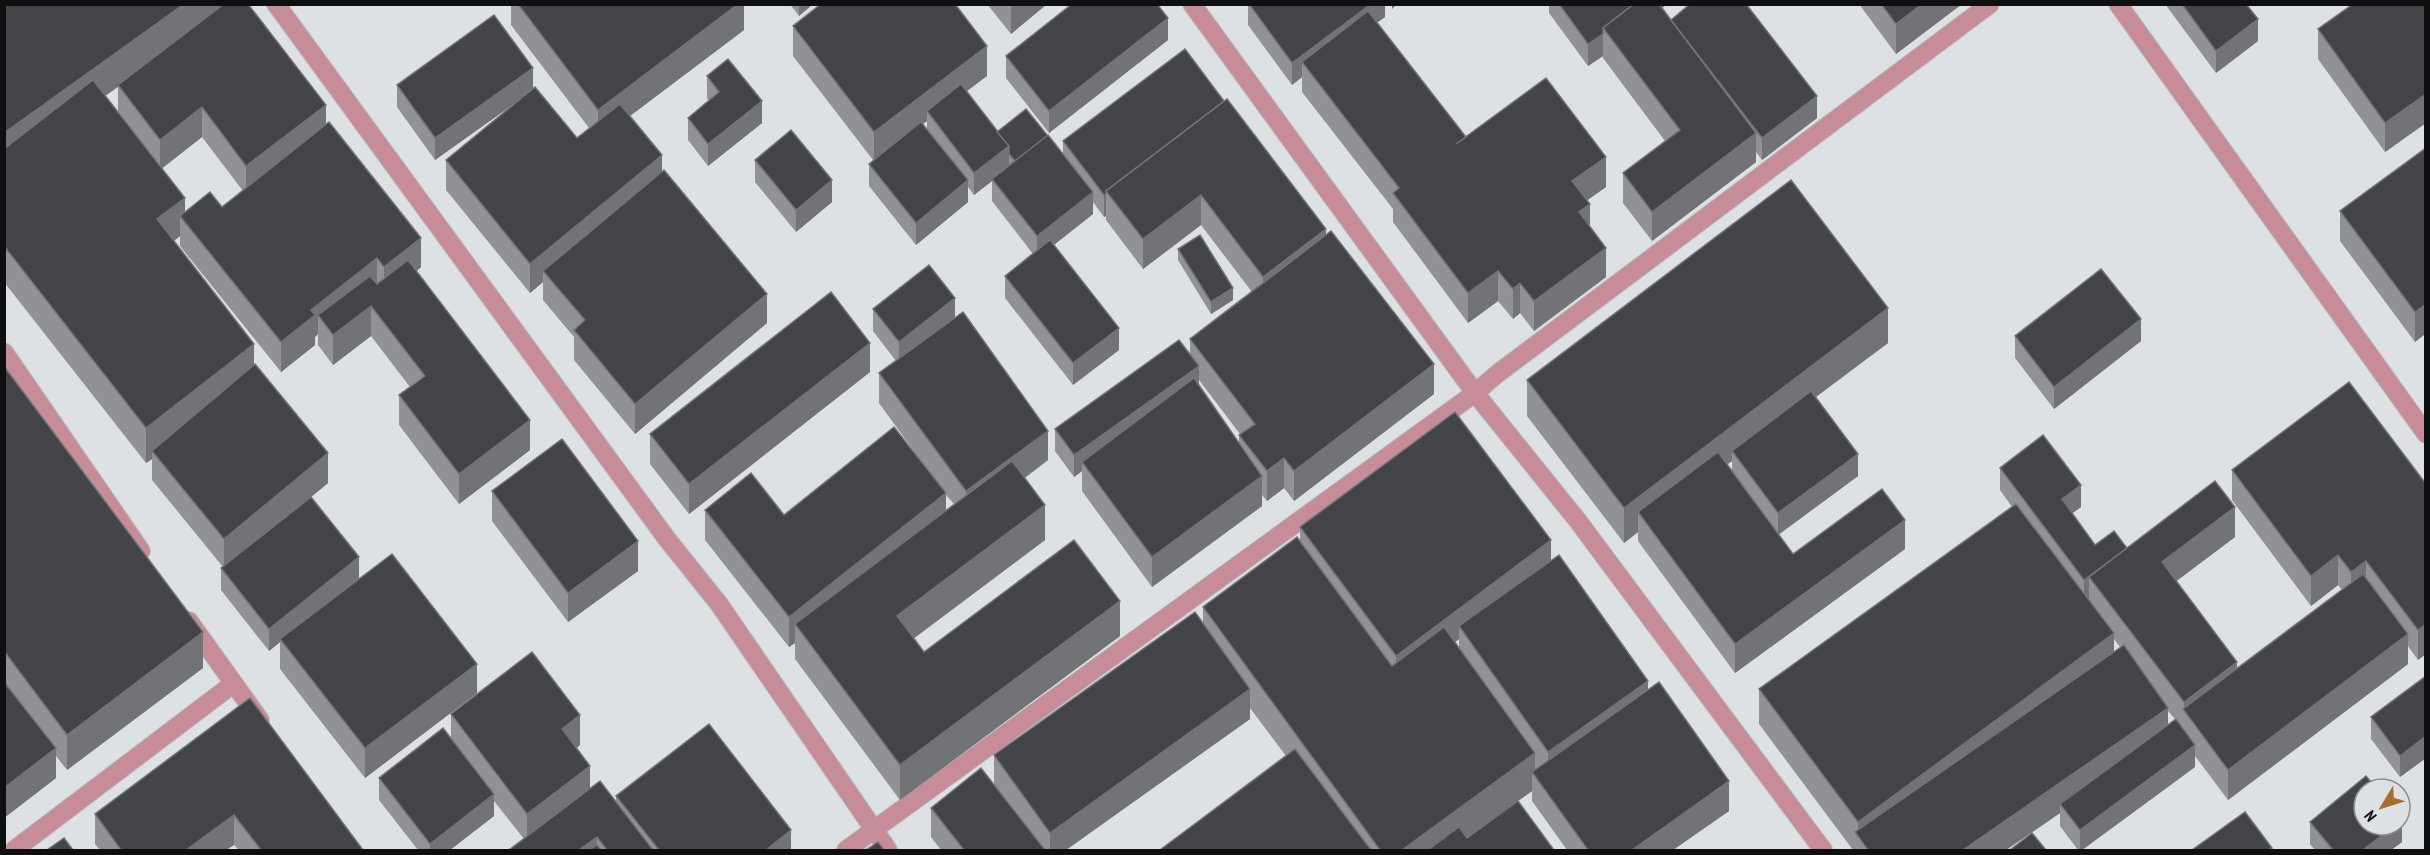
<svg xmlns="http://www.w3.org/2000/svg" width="2430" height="855" viewBox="0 0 2430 855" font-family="'PT Sans Narrow',sans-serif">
	<rect width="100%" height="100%" fill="#dee1e4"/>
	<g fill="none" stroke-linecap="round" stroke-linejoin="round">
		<g stroke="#bdbfc2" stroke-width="20">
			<g id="street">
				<polyline points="276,4 667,539 719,604 888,850"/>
				<polyline points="1192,4 1475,393 1578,521 1823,850"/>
				<polyline points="2118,4 2426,434"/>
				<polyline points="4,352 141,551"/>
				<polyline points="189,621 260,720"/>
				<polyline points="14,850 233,684"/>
				<polyline points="846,850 1475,393 1497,374 1990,4"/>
			</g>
		</g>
		<use href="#street" stroke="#c68d98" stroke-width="18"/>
	</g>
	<g fill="#909296" fill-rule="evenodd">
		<path d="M4,4L326,125L421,267L417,271L530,450L459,504L399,425V395L410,387L371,336L333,365L318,345V334L315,337V345L281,372L180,246V236L174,241L254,365L328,483L300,506L359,579L477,693L365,778L280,669V642L269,651L221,590V568L223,567L152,480V459L146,463L4,282ZM118,87V113L105,96ZM202,137L243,191L222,207L185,213L162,168Z"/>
		<polygon points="511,4 744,4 744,30 630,116 662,172 767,323 635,434 574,360 574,337 543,300 543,282 530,293 446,190 446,160 521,99 435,160 397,107 397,85 533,89 577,138 589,128 511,25"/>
		<polygon points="790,4 813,4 799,16"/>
		<polygon points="987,4 1047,4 1011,34"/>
		<polygon points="1248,4 1385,4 1385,17 1377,22 1466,137 1606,187 1587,200 1590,227 1606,277 1534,331 1520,313 1513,319 1498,301 1468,323 1393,222 1393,209 1302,92 1302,77 1292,85 1248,25"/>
		<polygon points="1549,4 1667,4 1662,8 1671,20 1817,118 1762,160 1756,152 1756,162 1652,241 1623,203 1623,173 1665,141 1603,58 1603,56 1588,66 1549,13"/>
		<polygon points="1859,4 1962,4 1896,54"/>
		<polygon points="2165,4 2246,4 2258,41 2216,73"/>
		<polygon points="2426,4 2426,123 2385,152 2318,59 2318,29"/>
		<path d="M793,26L987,76L966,91L997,132L1063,154V141L1326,235L1434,394L1294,501L1284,488L1267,501L1262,495V506L1152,587L1082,491V471L1074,477L1055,451V429L1190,355V339L1252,292L1201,225L1143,269L1106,220V216L1104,217L1093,202V214L1054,245L1119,350L1073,385L1005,298V276L1033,254L992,201V181L974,195L968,187V202L916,245L869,186V164L873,160L793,56ZM927,121V129L922,124ZM1199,380L1240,434L1239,435V443L1199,385Z"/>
		<polygon points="1168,40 1049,133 1006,78 1006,56"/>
		<polygon points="707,76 762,123 708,166 688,140 688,118 709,101 707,98"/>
		<polygon points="2426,148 2426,353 2425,334 2415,342 2340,241 2340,211"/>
		<polygon points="755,160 832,202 796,232 755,182"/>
		<polygon points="1178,249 1233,300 1211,314 1178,260"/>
		<path d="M873,309L955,318L1048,460L1025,478L1045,540L914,638L924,652L1120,636L900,800L795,659V643L789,647L705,540V510L784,515L927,469L879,403V373L896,361L873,331ZM946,495L954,504L946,510Z"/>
		<polygon points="2015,336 2141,341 2054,409 2015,358"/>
		<path d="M1888,343L1815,397L1858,476L1778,535L1793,554L1905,549L1735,673L1638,541V532L1624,543L1527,416V380ZM1732,461V470L1727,464Z"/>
		<polygon points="4,370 203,668 67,770 56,756 56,778 4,818"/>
		<polygon points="870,372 689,514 650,464 650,434"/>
		<path d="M2000,468L2081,507L2072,513L2095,545L2127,549L2235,537L2176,581L2237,668L2342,590L2338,585L2311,606L2232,500V470L2426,484L2418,660L2408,646V664L2228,800L2195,756V767L2082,850H2078L2060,826V813L2006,850H1853L1759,724V689L2012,507L2000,490ZM2114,639L2120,647L2114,652ZM2168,711L2175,719L2168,724Z"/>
		<polygon points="492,491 638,571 568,622 492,521"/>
		<path d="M1300,527L1551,560L1648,689L1729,811L1673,850H1567L1532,801V791L1518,801L1554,850H1160L1286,756L1250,708V719L1066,850H941L931,837V808L994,784V755L1203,622V607L1300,540ZM1459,639V647L1455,642Z"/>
		<polygon points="2426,676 2426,758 2400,777 2371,739 2371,717"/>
		<polygon points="250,698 363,850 239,850 234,845 226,850 100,850 95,844 95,814"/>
		<polygon points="451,714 580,745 577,748 590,789 616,802 616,796 791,850 509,850 524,839 494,801 494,816 450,850 418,850 379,800 379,778 451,739"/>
		<polygon points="2310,822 2402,842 2391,850 2315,850 2310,844"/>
	</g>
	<g fill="#717376">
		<polygon points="184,4 227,4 227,9 4,168 4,133"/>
		<polygon points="738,4 744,4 744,30 598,140 598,110"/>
		<polygon points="799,4 813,4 799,16"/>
		<polygon points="1011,4 1047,4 1011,34"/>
		<polygon points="1371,4 1385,4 1385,17 1310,72 1302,62 1302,77 1292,85 1292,63"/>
		<polygon points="1392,4 1397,4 1392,9"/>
		<polygon points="1653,4 1667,4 1653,15"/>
		<polygon points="1922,4 1962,4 1896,54 1896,24"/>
		<polygon points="1168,18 1168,40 1049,133 1049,111"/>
		<polygon points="2258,19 2258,41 2216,73 2216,51"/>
		<polygon points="1603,34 1603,56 1588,66 1588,44"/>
		<polygon points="987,46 987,76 931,118 927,111 927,121 874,161 874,132"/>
		<polygon points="533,68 533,90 435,160 435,138"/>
		<polygon points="2426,94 2426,123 2385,152 2385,123"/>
		<polygon points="1817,96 1817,118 1762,160 1762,138"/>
		<polygon points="762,101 762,123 708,166 708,144"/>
		<polygon points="326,105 326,135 246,195 246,166"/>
		<polygon points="202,107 202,137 160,170 160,140"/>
		<polygon points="1756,133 1756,162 1652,241 1652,212"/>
		<polygon points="1009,146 1009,168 992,179 992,181 974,195 974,173"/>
		<polygon points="662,155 662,185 543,271 543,282 530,293 530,264"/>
		<polygon points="1606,157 1606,187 1572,211 1572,181"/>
		<polygon points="832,180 832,202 796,232 796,210"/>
		<polygon points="968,180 968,202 916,245 916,223"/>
		<polygon points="1093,192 1093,214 1037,258 1037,236"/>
		<polygon points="1106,194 1106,216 1104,217 1104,195"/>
		<polygon points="1201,195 1201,225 1143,269 1143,239"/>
		<polygon points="185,198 185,221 180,216 180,236 157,254 157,219"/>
		<polygon points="1590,204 1590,234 1579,212"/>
		<polygon points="1326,229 1326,259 1263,306 1263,277"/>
		<polygon points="421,238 421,267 384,296 384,267"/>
		<polygon points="1606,248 1606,277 1534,331 1534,301"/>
		<polygon points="377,258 377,288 318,315 318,334 315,337 315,345 281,372 281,342 311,310"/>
		<polygon points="1498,271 1498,301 1468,323 1468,293"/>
		<polygon points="1520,283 1520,313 1513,319 1513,289"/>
		<polygon points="1233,288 1233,300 1211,314 1211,302"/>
		<polygon points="767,294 767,323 635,434 635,404"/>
		<polygon points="955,298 955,320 899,364 899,342"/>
		<polygon points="2426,304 2425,334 2415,342 2415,312"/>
		<polygon points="371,306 371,336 333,365 333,335"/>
		<polygon points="1888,308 1888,343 1736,457 1732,451 1732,461 1647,525 1638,512 1638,532 1624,543 1624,508"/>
		<polygon points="2141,319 2141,341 2054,409 2054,387"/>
		<polygon points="1119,328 1119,350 1073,385 1073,363"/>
		<polygon points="870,343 870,372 689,514 689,484"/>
		<polygon points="254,344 254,379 152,451 152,459 146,463 146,428"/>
		<polygon points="1434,364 1434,394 1294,501 1294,471"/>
		<polygon points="1199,366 1199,388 1082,462 1082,471 1074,477 1074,455"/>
		<polygon points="530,420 530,450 459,504 459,474"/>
		<polygon points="1048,431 1048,460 966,521 966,491"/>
		<polygon points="328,453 328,483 224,568 224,539"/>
		<polygon points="1858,454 1858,476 1778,535 1778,513"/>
		<polygon points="1284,458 1284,488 1267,501 1267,471"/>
		<polygon points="1262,476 1262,506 1152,587 1152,557"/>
		<polygon points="2081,485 2081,507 2062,521 2062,499"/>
		<polygon points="946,493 946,522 795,624 795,643 789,647 789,617"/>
		<polygon points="1045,505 1045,540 897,651 897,616"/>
		<polygon points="2235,507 2235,537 2162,592 2162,562"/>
		<polygon points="1905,520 1905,549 1735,673 1735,644"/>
		<polygon points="1551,540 1551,570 1459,626 1459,639 1396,686 1396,656"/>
		<polygon points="638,541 638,571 568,622 568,593"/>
		<polygon points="2127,548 2089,577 2089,598 2084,602 2084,580"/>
		<polygon points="2338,555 2338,585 2311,606 2311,576"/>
		<polygon points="359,557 359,579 280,639 280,642 269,651 269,629"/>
		<polygon points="2366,561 2366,591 2351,602 2351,572"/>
		<polygon points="1120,601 1120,636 900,800 900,765"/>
		<polygon points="2426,624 2426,654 2418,660 2418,630"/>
		<polygon points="203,632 203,668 67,770 67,735"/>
		<polygon points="2114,633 2114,668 1858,835 1858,822"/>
		<polygon points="2408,634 2408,664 2228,800 2228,770"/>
		<polygon points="2237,662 2237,692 2184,712 2184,702"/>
		<polygon points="477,664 477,693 365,778 365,748"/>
		<polygon points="1648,681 1648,711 1548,782 1548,752"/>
		<polygon points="1250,689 1250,719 1066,850 1050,850 1050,833"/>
		<polygon points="2168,708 2168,738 2060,804 2060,813 2006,850 1963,850"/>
		<polygon points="580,715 580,745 562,759 562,729"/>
		<polygon points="2426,736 2426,758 2400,777 2400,756"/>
		<polygon points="2195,745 2195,767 2082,850 2080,850 2080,830"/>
		<polygon points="56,748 56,778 4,818 4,788"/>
		<polygon points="1535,753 1535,776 1532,772 1532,791 1450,850 1402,850"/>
		<polygon points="590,766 590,795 527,843 527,814"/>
		<polygon points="1729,781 1729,811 1673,850 1632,850"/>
		<polygon points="494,794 494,816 450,850 430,850 430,844"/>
		<polygon points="234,815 234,845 226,850 186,850"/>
		<polygon points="2402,820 2402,842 2391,850 2363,850 2395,825 2400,825 2400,821"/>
		<polygon points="791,830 791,850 766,850"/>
		<polygon points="597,837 597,850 579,850"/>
	</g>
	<g fill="#424447" stroke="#717376" stroke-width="1.5">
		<polygon points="4,4 184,4 4,133"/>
		<polygon points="224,4 248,4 326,105 246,166 202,107 160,140 118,85"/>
		<polygon points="518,4 738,4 598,110"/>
		<polygon points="821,4 955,4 987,46 874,132 793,26"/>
		<polygon points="1072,4 1157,4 1168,18 1049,111 1006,56"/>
		<polygon points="1249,4 1371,4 1292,63"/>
		<polygon points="1559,4 1634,4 1603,28 1603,34 1588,44"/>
		<polygon points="1634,4 1659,4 1756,133 1652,212 1623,173 1680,130 1603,28"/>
		<polygon points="1690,4 1746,4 1817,96 1762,138 1671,20"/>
		<polygon points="1881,4 1922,4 1896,24"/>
		<polygon points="2182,4 2246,4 2258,19 2216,51"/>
		<polygon points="2353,4 2426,4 2426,94 2385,123 2318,29"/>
		<polygon points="1368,11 1466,137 1456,144 1546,78 1606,157 1572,181 1590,204 1579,212 1606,248 1534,301 1520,283 1513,289 1498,271 1468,293 1393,193 1399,188 1302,62"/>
		<polygon points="494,15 533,68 435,138 397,85"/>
		<polygon points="1185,49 1224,101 1106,191 1106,194 1104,195 1063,141"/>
		<polygon points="728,59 762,101 708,144 688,118 719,92 707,76"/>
		<polygon points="93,80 185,198 157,219 254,344 146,428 4,246 4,149"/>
		<polygon points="961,84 1009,146 974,173 927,111"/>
		<polygon points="535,87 577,138 620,104 662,155 530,264 446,160"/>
		<polygon points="1227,99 1326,229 1263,277 1201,195 1143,239 1106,191"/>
		<polygon points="1026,109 1048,136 1015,161 1009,154 1009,146 997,132"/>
		<polygon points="329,122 421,238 384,267 377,258 311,310 315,315 281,342 180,216 210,192 222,207"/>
		<polygon points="921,122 968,180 916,223 869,164"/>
		<polygon points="791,130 832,180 796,210 755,160"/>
		<polygon points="1048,135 1093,192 1037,236 992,179"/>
		<polygon points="2426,148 2426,304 2415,312 2340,211"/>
		<polygon points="664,170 767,294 635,404 574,330 585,320 543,271"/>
		<polygon points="1791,180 1888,308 1624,508 1527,380"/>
		<polygon points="1331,231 1434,364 1294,471 1284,458 1267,471 1239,435 1255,424 1190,339"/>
		<polygon points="1200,235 1233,288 1211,302 1178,249"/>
		<polygon points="1050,240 1119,328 1073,363 1005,276"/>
		<polygon points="408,260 530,420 459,474 399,395 425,376 371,306 333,335 318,315 370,276 377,284"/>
		<polygon points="929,265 955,298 899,342 873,309"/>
		<polygon points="2101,269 2141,319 2054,387 2015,336"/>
		<polygon points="831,292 870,343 689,484 650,434"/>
		<polygon points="963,312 1048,431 966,491 879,373"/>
		<polygon points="1179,340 1199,366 1074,455 1055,429"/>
		<polygon points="255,364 328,453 224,539 152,451"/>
		<polygon points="6,369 203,632 67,735 4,651 4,370"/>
		<polygon points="1194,378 1262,476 1152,557 1082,462"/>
		<polygon points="2349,382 2426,484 2426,624 2418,630 2366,561 2351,572 2338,555 2311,576 2232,470"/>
		<polygon points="1811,391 1858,454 1778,513 1732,451"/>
		<polygon points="1455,412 1551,540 1396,656 1300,527"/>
		<polygon points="894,427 946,493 789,617 705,510 751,473 784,515"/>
		<polygon points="2043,435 2081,485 2062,499 2095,545 2114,531 2127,548 2084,580 2000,468"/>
		<polygon points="562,439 638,541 568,593 492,491"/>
		<polygon points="1718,452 1793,554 1882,489 1905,520 1735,644 1638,512"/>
		<polygon points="1012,461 1045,505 897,616 924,652 1074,540 1120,601 900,765 795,624"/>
		<polygon points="2215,481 2235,507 2162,562 2237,662 2184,702 2089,577"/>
		<polygon points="311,497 359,557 269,629 221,568"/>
		<polygon points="2016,504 2114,633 1858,822 1759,689"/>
		<polygon points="1297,537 1392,666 1444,627 1535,753 1402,850 1380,850 1203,607"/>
		<polygon points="392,554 477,664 365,748 280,639"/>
		<polygon points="1559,555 1648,681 1548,752 1459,626"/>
		<polygon points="2363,574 2408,634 2228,770 2183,709"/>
		<polygon points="1195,612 1250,689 1050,833 994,755"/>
		<polygon points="2124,645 2168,708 1963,850 1868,850 1855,832"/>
		<polygon points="532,652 580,715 562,729 590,766 527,814 451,714"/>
		<polygon points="2426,676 2426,736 2400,756 2371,717"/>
		<polygon points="4,682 56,748 4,788"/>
		<polygon points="1659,682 1729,781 1632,850 1588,850 1532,772"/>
		<polygon points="250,698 363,850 261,850 234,815 186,850 121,850 95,814"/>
		<polygon points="2176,719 2195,745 2080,830 2060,804"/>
		<polygon points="709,724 791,830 766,850 659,850 616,796"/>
		<polygon points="443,728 494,794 430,844 379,778"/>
		<polygon points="1295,749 1371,850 1160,850"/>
		<polygon points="981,768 1045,850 964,850 931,808"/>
		<polygon points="2366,776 2377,789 2364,789 2364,825 2395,825 2363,850 2333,850 2310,822"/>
		<polygon points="600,781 653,850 607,850 597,837 579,850 509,850"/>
		<polygon points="1518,801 1554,850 1428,850 1459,827 1467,838"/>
		<polygon points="2245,812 2272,848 2268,850 2192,850"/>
		<polygon points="2032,833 2046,850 2010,850"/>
		<polygon points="64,838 73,850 47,850"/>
		<polygon points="878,842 884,850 866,850"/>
		<polygon points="597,845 601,850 589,850"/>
	</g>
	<rect width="2430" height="855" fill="none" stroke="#0e0f10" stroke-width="12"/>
	<g transform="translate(2382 807) rotate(232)"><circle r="28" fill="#dee1e4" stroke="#8b8d8f" stroke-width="1.5"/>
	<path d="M0-4.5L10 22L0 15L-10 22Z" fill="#a96e2f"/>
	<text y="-9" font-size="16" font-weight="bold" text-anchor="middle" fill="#0e0f10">N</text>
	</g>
</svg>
